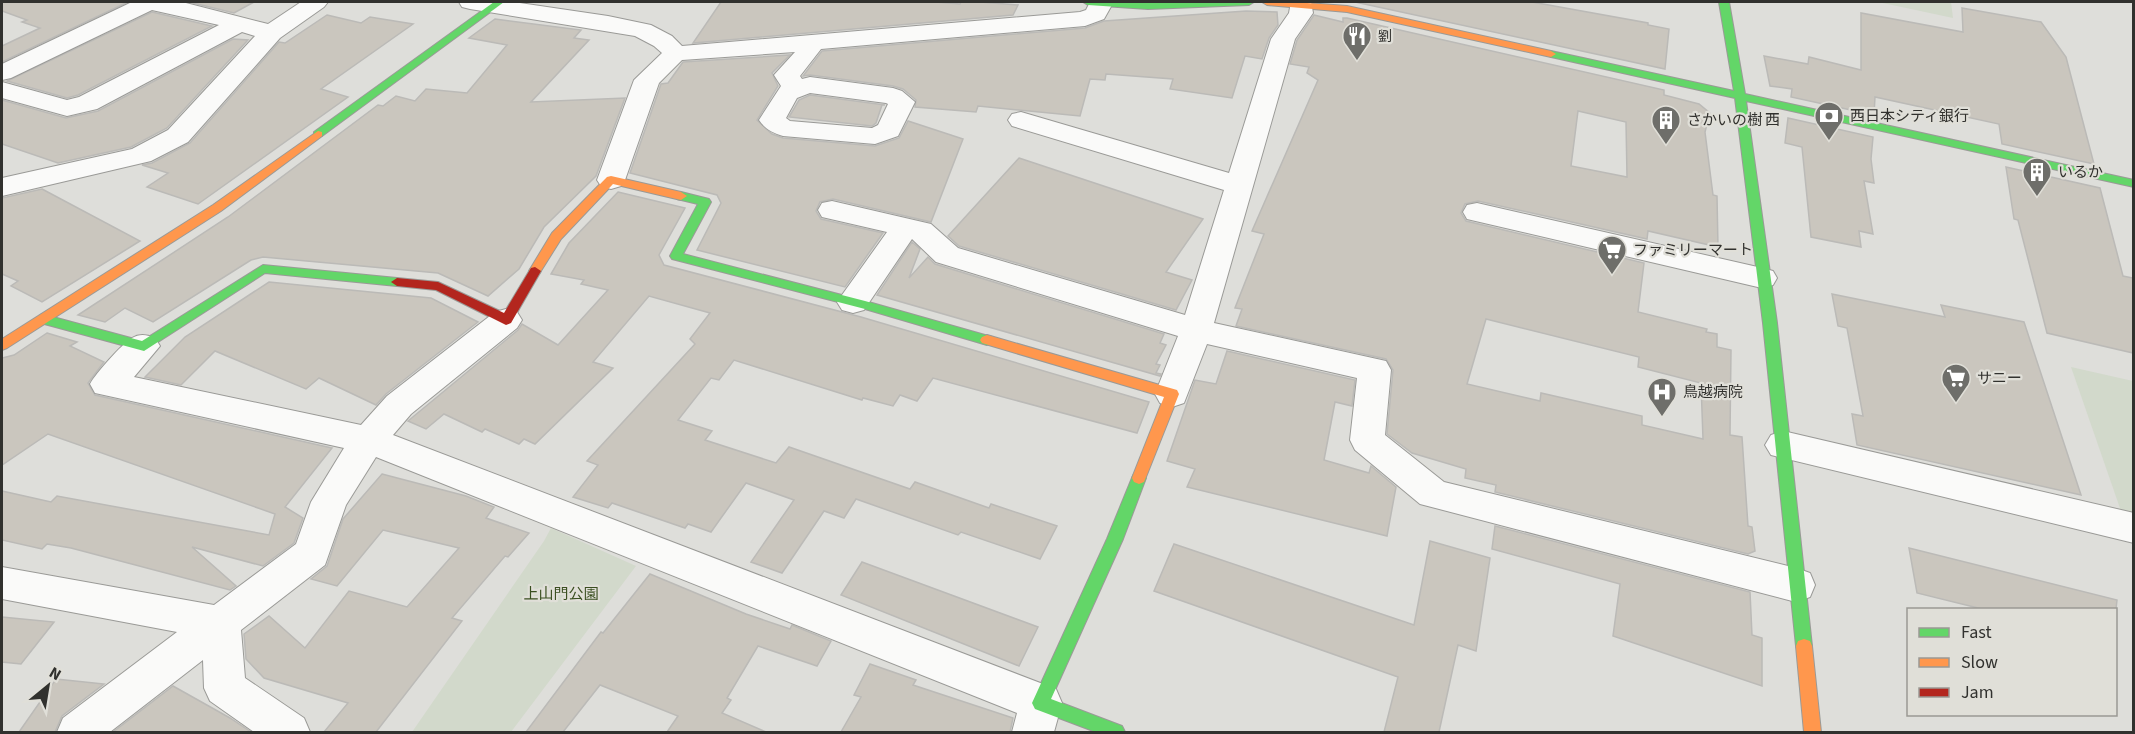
<svg xmlns="http://www.w3.org/2000/svg" width="2135" height="734" viewBox="0 0 2135 734" font-family="'Source Sans 3','Noto Sans JP',sans-serif">
	<rect width="100%" height="100%" fill="#dededa"/>
	<g fill="#d2d9cb">
		<polygon points="1878,2 1951,2 1953,18"/>
		<polygon points="2071,367 2133,381 2133,517 2122,514"/>
		<polygon points="551,528 636,566 511,732 412,732 544,541"/>
	</g>
	<g fill="#cac6be" stroke="#bbbab7" stroke-width="1.5" fill-rule="evenodd">
		<polygon points="2,2 128,2 2,62 2,46 40,28 22,22 27,20 2,11"/>
		<polygon points="189,2 254,2 234,13"/>
		<polygon points="721,2 935,2 960,4 961,2 980,2 1018,5 1013,15 693,43"/>
		<polygon points="1355,2 1532,2 1648,23 1648,25 1669,29 1665,69"/>
		<polygon points="1962,8 2041,22 2066,57 2094,164 2002,144 1999,124 1875,97 1874,115 1791,97 1792,89 1770,86 1764,56 1808,64 1809,57 1861,70 1861,13 1963,32"/>
		<polygon points="1246,11 1277,12 1278,25 1269,38 1262,59 1245,56 1232,98 1170,89 1173,79 1106,74 1105,80 1090,79 1080,116 978,106 976,112 915,107 916,100 903,89 893,86 810,75 803,76 822,51 1085,28 1104,21"/>
		<polygon points="152,12 212,26 78,95 67,98 7,81"/>
		<polygon points="327,15 361,23 370,17 413,24 321,89 348,97 198,204 147,187 168,173 142,165 152,163 190,143 279,42 285,43"/>
		<path d="M1314,15L1343,22V18H1347L1664,90V95L1699,104L1710,113L1705,132L1713,195L1717,196L1718,247L1648,231L1647,239L1478,201L1465,204L1461,213L1466,221L1644,263L1638,312L1707,329L1706,332L1717,334V347L1731,350L1730,435L1742,437L1748,526L1752,527L1755,551L1748,554L1495,492L1496,485L1465,478L1466,469L1412,453L1387,434L1393,370L1386,359L1236,326L1242,309L1235,308L1264,234L1252,231L1318,80L1307,73L1309,67L1290,64L1297,40ZM1578,111L1626,122L1627,177L1571,166ZM1486,319L1639,357L1638,367L1701,383L1703,439L1642,425V416L1541,393L1540,401L1467,384Z"/>
		<polygon points="495,19 581,30 574,38 589,40 531,102 625,98 596,176 544,227 519,269 488,296 438,273 263,257 251,260 153,322 125,308 105,322 78,315 228,217 378,105 383,106 396,96 415,101 426,89 467,93 507,45 469,38"/>
		<polygon points="233,39 248,40 167,128 131,147 58,163 2,144 2,100 66,118 98,111"/>
		<polygon points="790,55 772,73 778,86 757,120 772,134 783,138 875,146 899,138 908,121 963,139 931,222 833,199 820,202 816,211 821,219 883,233 845,287 697,250 721,203 717,195 630,173 661,84 668,83 683,62"/>
		<polygon points="810,95 885,105 882,105 876,123 872,126 789,117 799,100"/>
		<polygon points="1788,118 1873,137 1871,159 1874,183 1864,181 1873,234 1859,231 1861,247 1811,237 1802,147 1785,143"/>
		<polygon points="1019,158 1203,219 1166,272 1192,280 1176,310 959,246 948,236"/>
		<polygon points="2006,167 2100,188 2123,276 2133,278 2133,353 2047,333 2018,220 2014,219"/>
		<polygon points="42,189 140,241 42,302 11,286 18,281 2,274 2,198"/>
		<polygon points="618,192 685,208 659,255 664,265 861,317 1149,402 1137,433 933,378 917,401 900,395 893,406 863,398 862,400 734,360 719,380 711,378 678,420 712,431 705,440 776,463 789,447 910,489 915,482 989,508 991,504 1057,526 1040,559 961,532 958,535 856,499 844,518 824,511 782,573 751,562 794,500 746,483 711,532 688,524 685,528 612,503 608,508 573,497 598,465 587,461 695,344 690,339 710,313 649,296 593,362 613,368 535,444 524,439 519,444 485,429 482,432 444,414 426,429 408,421 518,330 522,324 558,345 608,290 581,284 584,280 551,274 569,243"/>
		<polygon points="912,242 920,249 909,278 928,257 935,264 1164,334 1160,343 1166,345 1156,364 1160,365 1156,373 1161,374 1160,376 877,295"/>
		<polygon points="269,282 431,298 478,322 386,394 376,405 319,378 306,389 215,351 181,385 145,377 185,337"/>
		<polygon points="1832,294 1945,317 1941,305 2024,322 2081,495 1857,445 1852,414 1863,416 1847,328 1838,326"/>
		<polygon points="47,333 77,342 70,346 104,362 88,383 95,395 332,448 285,507 303,518 294,543 263,566 192,547 236,586 230,590 71,548 47,544 42,549 2,540 2,491 51,502 57,496 269,535 275,514 48,434 2,465 2,358 14,355"/>
		<polygon points="1227,351 1355,380 1352,406 1335,402 1324,460 1369,473 1371,466 1396,487 1387,536 1187,487 1195,469 1167,461 1195,380 1216,384"/>
		<polygon points="382,474 466,496 494,507 486,518 529,533 508,557 505,556 452,618 462,621 376,732 324,732 348,703 264,678 246,659 244,634 269,616 305,648 349,591 407,607 459,548 383,530 337,586 311,579 327,566 343,519"/>
		<polygon points="1495,526 1750,592 1752,635 1762,638 1762,686 1613,636 1620,584 1492,549"/>
		<polygon points="1430,541 1490,558 1476,651 1458,645 1439,732 1384,732 1398,677 1154,591 1174,544 1414,625"/>
		<polygon points="1909,548 2117,600 2116,609 1982,609 1917,593"/>
		<polygon points="862,562 1038,627 1019,666 841,595"/>
		<polygon points="650,574 746,614 790,629 792,625 831,641 817,666 758,646 727,698 731,700 722,713 766,732 667,732 678,716 600,685 563,732 526,732 601,632 603,633"/>
		<polygon points="2,617 54,622 21,664 2,662"/>
		<polygon points="870,664 916,680 913,685 1013,718 1010,732 841,732 861,697 854,695"/>
		<polygon points="56,679 104,684 62,716 55,732 19,732"/>
		<polygon points="173,686 230,718 251,732 113,732"/>
	</g>
	<g fill="none" stroke-linecap="round" stroke-linejoin="round">
		<g stroke="#9a9a97" stroke-width="2">
			<g id="street">
				<polygon points="132,2 182,2 268,24 301,2 328,2 324,7 280,38 188,142 151,161 2,196 2,178 132,149 168,130 255,36 242,32 97,109 67,116 2,98 2,82 67,100 79,97 219,25 152,10 11,78 2,80 2,64"/>
				<path d="M459,2H513L608,16L651,25L672,36L682,46L1080,12L1086,10L1090,2L1113,3L1104,19L1085,26L821,49L800,76L802,79L810,77L893,88L902,91L915,102L898,136L875,144L783,136C773,133 765,129 759,120L781,86L774,75L795,52L682,60L659,83L625,180L621,186L611,189L601,186L597,180L634,80L662,53L654,46L635,36L470,9L462,7ZM810,93L886,103L888,104L878,125L872,128L790,121L786,118L797,98Z"/>
				<polygon points="1291,2 1311,2 1313,13 1295,39 1214,323 1386,361 1391,370 1385,435 1444,482 1796,568 1810,573 1815,585 1810,597 1796,602 1420,504 1355,450 1350,440 1357,378 1207,344 1184,403 1172,407 1160,403 1155,394 1178,336 936,262 912,239 864,310 853,313 842,310 837,302 887,232 822,217 818,210 822,203 832,201 931,224 958,248 1185,315 1224,190 1012,126 1008,120 1012,114 1021,112 1229,173 1271,39 1289,13"/>
				<polygon points="1477,203 1762,268 1773,271 1777,278 1773,285 1762,288 1467,219 1463,212 1467,205"/>
				<path d="M506,309L517,312L522,320L517,328L411,414L393,435L1056,689L1062,703L1054,732H1012L1017,713L376,457L346,505L325,565L241,630L245,678L304,718L310,732H254L210,701L204,688L203,660L110,732H57L63,718L177,632L2,599V567L214,605L296,544L311,502L344,448L95,393L90,384C96,373 122,344 132,338C140,333 148,335 155,338L160,346L134,377L361,425L387,396L495,312Z"/>
				<polygon points="1783,431 2134,513 2134,543 1771,455 1765,445 1771,435"/>
			</g>
		</g>
		<g stroke="#9a9a97" stroke-width="2">
			<g id="fast">
				<polygon points="494,2 504,2 322,136 314,136 314,132"/>
				<polygon points="1083,2 1254,2 1249,5 1148,9 1088,5"/>
				<polygon points="1719,2 1729,2 1745,94 2134,180 2134,187 1746,101 1777,323 1812,646 1810,651 1804,653 1798,651 1796,646 1763,323 1735,98 1551,57 1546,54 1551,51 1734,91"/>
				<polygon points="681,192 709,199 711,202 683,254 865,301 992,337 994,340 987,345 865,309 672,259 670,256 698,204 677,199 675,196"/>
				<polygon points="263,265 397,278 403,282 397,286 265,273 144,351 37,322 36,319 42,314 142,341"/>
				<polygon points="1139,472 1144,474 1146,478 1123,539 1051,699 1122,726 1125,732 1096,732 1035,709 1032,703 1107,539 1132,478 1134,474"/>
			</g>
		</g>
		<g stroke="#9a9a97" stroke-width="2">
			<g id="slow">
				<polygon points="1262,2 1294,2 1347,6 1551,51 1556,54 1551,57 1347,12 1267,5"/>
				<polygon points="318,131 322,132 322,136 221,211 7,348 2,350 2,339 213,205"/>
				<polygon points="611,176 681,192 687,196 681,200 613,184 561,239 539,274 531,274 529,271 552,233 607,177"/>
				<polygon points="987,335 1177,390 1179,394 1144,482 1139,484 1134,482 1132,478 1164,397 982,343 980,340 982,337"/>
				<polygon points="1804,639 1810,641 1812,646 1821,732 1804,732 1796,646 1798,641"/>
			</g>
		</g>
		<g stroke="#9a9a97" stroke-width="2">
			<polygon id="jam" points="535,267 541,271 511,323 506,325 436,290 397,286 391,282 397,278 438,282 504,313 531,268"/>
		</g>
		<use href="#street" fill="#fafaf9" fill-rule="evenodd"/>
		<use href="#fast" fill="#63d668" fill-rule="evenodd"/>
		<use href="#slow" fill="#ff974d" fill-rule="evenodd"/>
		<use href="#jam" fill="#b3261e" fill-rule="evenodd"/>
	</g>
	<defs>
		<g id="restaurant-pin" transform="scale(1.5)"><path d="M0 17L-7.5 6A9.5 9.5 0 1 1 7.5 6Z" fill="#6e6e6a" stroke="#e0dfd8"/><path d="M-5-6h1v4h1v-4h1v4h1v-4h1v5L-1.5 .5V6h-2V.5L-5-1ZM5-6V6H3V1.5H1.5Q1.5-4 5-6Z" fill="#fff"/></g>
		<g id="bank-pin" transform="scale(1.5)"><path d="M0 17L-7.5 6A9.5 9.5 0 1 1 7.5 6Z" fill="#6e6e6a" stroke="#e0dfd8"/><path d="M-6-4H6V4H-6ZM0-2.3a2.3 2.3 0 1 0 0 4.6a2.3 2.3 0 1 0 0-4.6Z" fill="#fff"/></g>
		<g id="building-pin" transform="scale(1.5)"><path d="M0 17L-7.5 6A9.5 9.5 0 1 1 7.5 6Z" fill="#6e6e6a" stroke="#e0dfd8"/><path d="M-4-6H4V6H1V3H-1V6H-4ZM-2.5-4.3h1.7v1.8h-1.7ZM.8-4.3h1.7v1.8H.8ZM-2.5-1h1.7V.8h-1.7ZM.8-1h1.7V.8H.8Z" fill="#fff"/></g>
		<g id="supermarket-pin" transform="scale(1.5)"><path d="M0 17L-7.5 6A9.5 9.5 0 1 1 7.5 6Z" fill="#6e6e6a" stroke="#e0dfd8"/><path d="M-6-5.5h2.5l.6 2H6L4.5 2H-2.5L-4.4-4H-6ZM-1.5 3.2a1.3 1.3 0 1 0 .1 0ZM3 3.2a1.3 1.3 0 1 0 .1 0Z" fill="#fff"/></g>
		<g id="hospital-pin" transform="scale(1.5)"><path d="M0 17L-7.5 6A9.5 9.5 0 1 1 7.5 6Z" fill="#6e6e6a" stroke="#e0dfd8"/><path d="M-5-5h3v3.5h4V-5h3V5h-3V1.5h-4V5h-3Z" fill="#fff"/></g>
	</defs>
	<g fill-rule="evenodd">
		<use href="#restaurant-pin" x="1357" y="36"/>
		<use href="#bank-pin" x="1829" y="116"/>
		<use href="#building-pin" x="1666" y="120"/>
		<use href="#building-pin" x="2037" y="172"/>
		<use href="#supermarket-pin" x="1612" y="250"/>
		<use href="#supermarket-pin" x="1956" y="378"/>
		<use href="#hospital-pin" x="1662" y="392"/>
	</g>
	<g text-anchor="middle" stroke-width="4.5" stroke-linejoin="round" paint-order="stroke">
		<g font-size="14" fill="#31312e" stroke="#e0dfd8" text-anchor="start">
			<text x="1378" y="41">劉</text>
		</g>
		<g font-size="15" fill="#31312e" stroke="#e0dfd8" text-anchor="start">
			<text x="1850" y="121">西日本シティ銀行</text>
			<text x="1687" y="125">さかいの樹 西</text>
			<text x="2058" y="177">いるか</text>
			<text x="1633" y="255">ファミリーマート</text>
			<text x="1977" y="383">サニー</text>
			<text x="1683" y="397">鳥越病院</text>
		</g>
		<g font-size="15" fill="#3a4f20" stroke="#e0dfd8">
			<text x="561" y="599">上山門公園</text>
		</g>
	</g>
	<rect width="2135" height="734" fill="none" stroke="#31312e" stroke-width="6"/>
	<rect x="1907" y="608" width="210" height="108" fill="#e0dfd8" stroke="#9a9994" stroke-width="1.5"/>
	<rect x="1919" y="628" width="30" height="9" fill="#63d668" stroke="#9a9994" stroke-width="1.5"/>
	<text x="1961" y="638" font-size="18" fill="#31312e">Fast</text>
	<rect x="1919" y="658" width="30" height="9" fill="#ff974d" stroke="#9a9994" stroke-width="1.5"/>
	<text x="1961" y="668" font-size="18" fill="#31312e">Slow</text>
	<rect x="1919" y="688" width="30" height="9" fill="#b3261e" stroke="#9a9994" stroke-width="1.5"/>
	<text x="1961" y="698" font-size="18" fill="#31312e">Jam</text>
	<g transform="translate(48 686) rotate(30)" stroke="#e0dfd8" stroke-width="4.5" paint-order="stroke">
	<path d="M0-4.5L10 22L0 15L-10 22Z" fill="#31312e"/>
	<text y="-9" font-size="16" font-weight="bold" text-anchor="middle" fill="#31312e">N</text>
	</g>
</svg>
